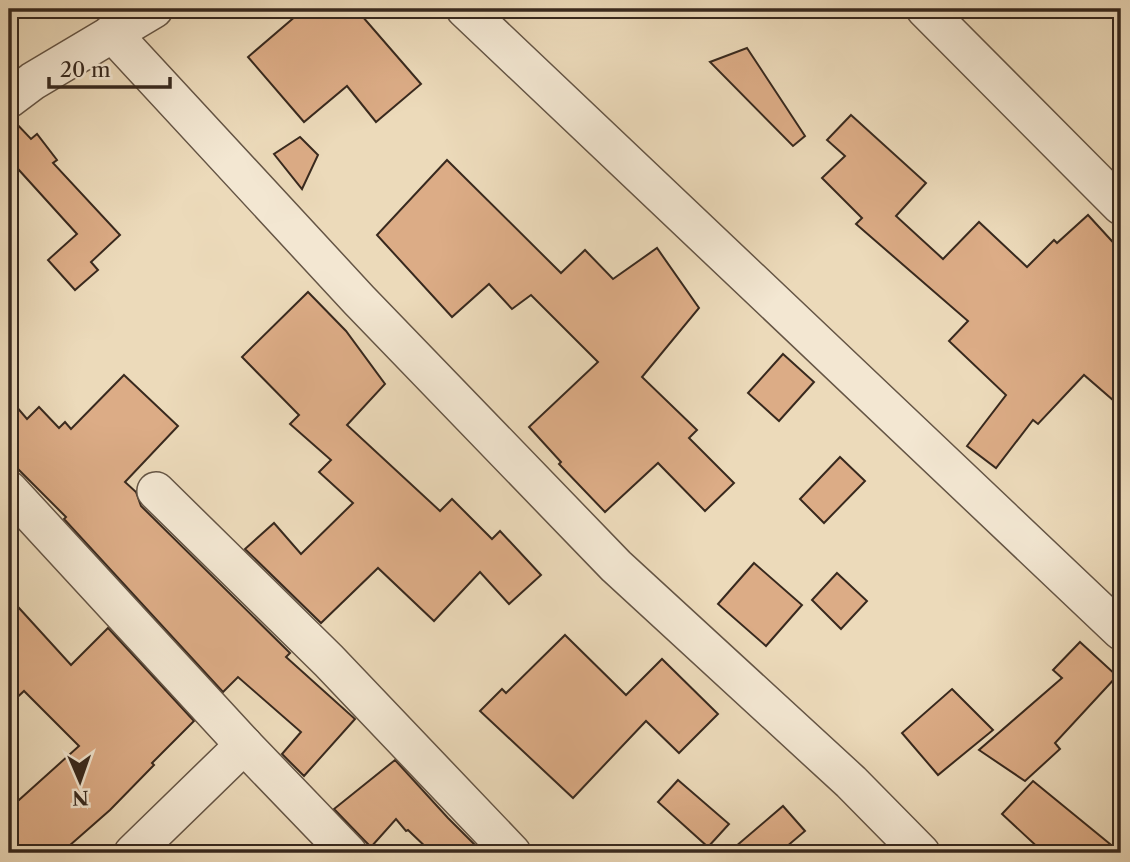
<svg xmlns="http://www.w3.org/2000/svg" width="1130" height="862" viewBox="0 0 1130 862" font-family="'Libre Caslon Text',serif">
	<rect width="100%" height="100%" fill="#ecdaba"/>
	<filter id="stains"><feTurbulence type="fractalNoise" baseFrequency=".00286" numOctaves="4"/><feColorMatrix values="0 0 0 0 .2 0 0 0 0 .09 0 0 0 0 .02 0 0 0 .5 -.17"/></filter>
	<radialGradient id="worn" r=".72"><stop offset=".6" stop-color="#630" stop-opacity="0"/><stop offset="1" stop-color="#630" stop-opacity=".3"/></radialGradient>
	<g fill="#dcac86" stroke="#38291e" stroke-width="2">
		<polygon points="304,9 356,9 421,84 376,122 347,86 304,122 248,57"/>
		<polygon points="747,48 805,136 793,146 710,62"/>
		<polygon points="851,115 926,183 896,216 943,259 979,222 1027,267 1054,240 1057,243 1088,215 1121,251 1121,407 1084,375 1038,424 1033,420 996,468 967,446 1006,395 949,341 968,321 856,224 862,218 822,178 845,156 827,140"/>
		<polygon points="9,120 13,120 31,139 37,134 57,160 53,163 120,235 91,262 98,270 75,290 48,260 77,234 9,159"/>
		<polygon points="300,137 318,155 302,189 274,154"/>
		<polygon points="447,160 561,273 585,250 613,279 657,248 699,308 642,377 697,430 689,438 734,483 705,511 658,463 605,512 559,464 561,462 529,427 598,362 531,295 512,309 489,284 452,317 377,235"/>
		<polygon points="308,292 346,331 385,384 347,425 440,511 452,499 492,539 500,531 541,575 509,604 480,572 434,621 378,568 321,623 245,549 274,523 301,554 353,503 319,472 331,460 290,424 299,415 242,357"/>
		<polygon points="783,354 814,382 779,421 748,393"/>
		<polygon points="124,375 178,426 125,482 136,492 141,506 290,653 286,657 355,719 304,776 282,754 301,732 238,677 223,692 64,519 66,517 9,460 9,398 27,419 39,407 59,428 65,422 71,429"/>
		<polygon points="840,457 865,481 824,523 800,499"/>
		<polygon points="754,563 802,605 766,646 718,604"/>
		<polygon points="837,573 867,601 841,629 812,600"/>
		<polygon points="9,597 71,665 108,628 194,721 152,763 154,765 110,810 61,853 25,853 9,835 9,809 79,746 24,691 9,705"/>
		<polygon points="565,635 626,695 662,659 718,714 679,753 646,721 573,798 480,711 502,689 506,693"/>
		<polygon points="1080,642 1117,676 1055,743 1060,749 1025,781 979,750 1062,678 1053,670"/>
		<polygon points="952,689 993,730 938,775 902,733"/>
		<polygon points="395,760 448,818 483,853 432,853 408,830 406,831 396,819 371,847 365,841 334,809"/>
		<polygon points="678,780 729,824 708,847 658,802"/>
		<polygon points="1033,781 1121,853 1044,853 1002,814"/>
		<polygon points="783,806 805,831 779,853 728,853"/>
	</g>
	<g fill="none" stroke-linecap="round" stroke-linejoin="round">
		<g stroke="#655545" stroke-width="40">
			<g id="minor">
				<polyline points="465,9 1121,631"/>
				<polyline points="925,9 1121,206"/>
				<polyline points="112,33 359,300 616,566 851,782 921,853"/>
				<polyline points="9,99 33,81 154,9"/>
				<polyline points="9,490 244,745 348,853"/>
				<polyline points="156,491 329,661 512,853"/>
				<polyline points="133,853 244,745"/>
			</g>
		</g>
		<use href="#minor" stroke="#f3e7d2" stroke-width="37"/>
	</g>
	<rect width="1130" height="862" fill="none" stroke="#ecdaba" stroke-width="35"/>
	<rect x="10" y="10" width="1109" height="841" fill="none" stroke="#38291e" stroke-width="3.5"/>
	<rect x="18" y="18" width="1095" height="827" fill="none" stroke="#38291e" stroke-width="2"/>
	<g transform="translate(80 781) rotate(178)" stroke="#f3e7d2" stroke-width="5" paint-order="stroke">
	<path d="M0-5L12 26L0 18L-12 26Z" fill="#38291e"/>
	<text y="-10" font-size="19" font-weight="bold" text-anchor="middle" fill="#38291e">N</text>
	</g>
	<path d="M49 77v10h121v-10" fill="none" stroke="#38291e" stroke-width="3.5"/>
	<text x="60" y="77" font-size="21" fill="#38291e" stroke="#f3e7d2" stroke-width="5" paint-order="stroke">20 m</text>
	<rect width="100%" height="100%" filter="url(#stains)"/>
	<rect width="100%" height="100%" fill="url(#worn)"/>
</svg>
